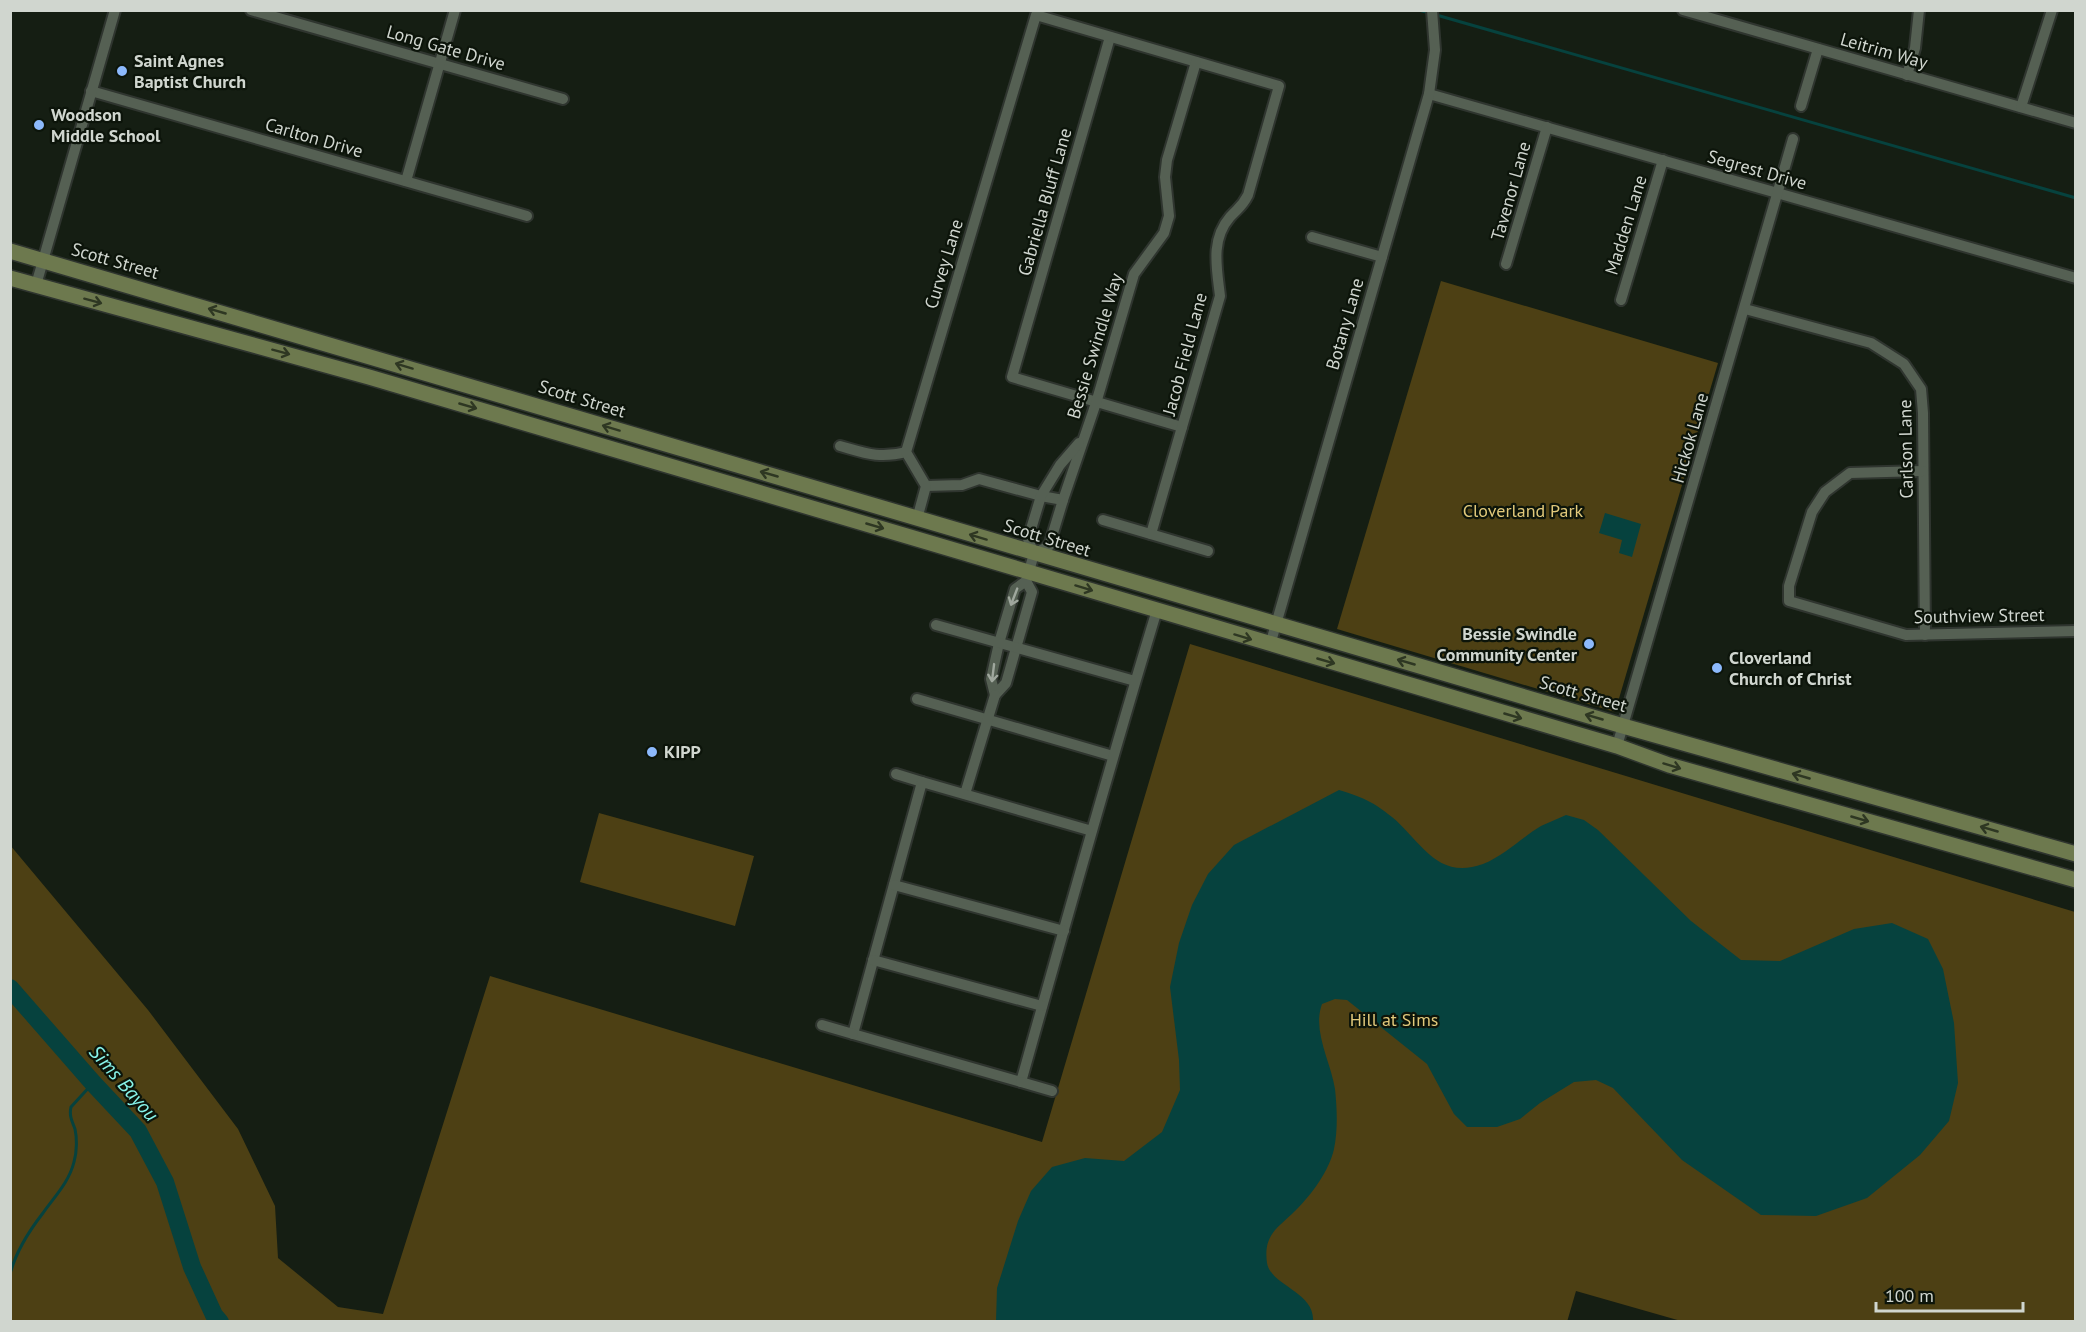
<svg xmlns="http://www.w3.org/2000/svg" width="2086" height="1332" viewBox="0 0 2086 1332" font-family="'PT Sans',sans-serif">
	<rect width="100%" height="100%" fill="#151e13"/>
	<g fill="#4d4014">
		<polygon points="1441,281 1718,363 1615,712 1337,629"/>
		<polygon points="1190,644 2075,912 2075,1321 1681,1321 1576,1291 1567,1322 11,1321 10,845 148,1010 238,1129 275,1206 278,1258 338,1307 383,1314 490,976 1042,1142"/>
		<polygon points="599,813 754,856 735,926 580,882"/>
	</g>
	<g fill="#06423e">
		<polygon points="1605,513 1641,524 1632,557 1619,553 1622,540 1599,533"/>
		<path d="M1339,790C1362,797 1372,801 1392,817C1421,841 1437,881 1483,864C1505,855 1521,838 1541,826C1549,822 1558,819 1566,815L1584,820L1598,830L1691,921L1741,960L1780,961L1854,929L1892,923L1928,939L1943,969L1954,1023L1958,1083L1949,1121L1920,1155L1867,1198L1816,1216L1761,1215L1682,1160L1613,1088L1596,1080L1574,1082L1540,1103L1520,1119L1497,1127H1467L1454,1114L1427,1064L1347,1000L1335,999L1322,1004C1312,1031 1331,1062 1335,1089C1337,1108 1338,1130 1334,1149C1329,1171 1312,1194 1296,1210C1278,1228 1263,1234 1267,1263C1271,1286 1315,1292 1313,1321H996L997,1288L1018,1221L1031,1191L1052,1167L1085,1158L1124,1161L1162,1132L1180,1090L1179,1060L1170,987L1179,943L1192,905L1208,874L1234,845Z"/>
	</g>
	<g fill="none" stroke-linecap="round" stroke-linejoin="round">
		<g stroke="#06423e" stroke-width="3">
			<polyline points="1419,10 2076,198"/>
			<path d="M10,1274C16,1251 29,1231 43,1213C55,1196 69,1182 74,1162C77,1152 77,1138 75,1129C72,1121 69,1116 71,1107L93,1083"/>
		</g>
		<polyline stroke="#06423e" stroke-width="18" points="10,988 93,1083 138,1131 165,1182 192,1267 214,1315 220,1322"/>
		<g stroke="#2f352f" stroke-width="14">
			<g id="minor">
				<polyline points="251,10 563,99"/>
				<polyline points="1683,10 2076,123"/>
				<polyline points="1110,37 1012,377 1182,427"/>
				<polyline points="1907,75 1915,48 1919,10"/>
				<polyline points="91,91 527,216"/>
				<polyline points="1429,94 2076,278"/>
				<polyline points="1801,106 1818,49"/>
				<polyline points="2021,107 2052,10"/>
				<polyline points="406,181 455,10"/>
				<polyline points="1312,237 1382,257"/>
				<polyline points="1506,264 1547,127"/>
				<polyline points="36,285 115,10"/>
				<polyline points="1621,300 1663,160"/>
				<polyline points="1745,309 1871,343 1904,364 1921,389 1923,413 1925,635"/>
				<path d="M840,446C865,453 879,459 906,452"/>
				<polyline points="1923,471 1850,473 1825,492 1812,512 1789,586 1789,601 1906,635 2076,631"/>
				<polyline points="926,486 962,485 979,479 1041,496 1063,500"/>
				<path d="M917,519L926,486L906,452L1036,15L1279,86L1248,195C1242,207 1238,208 1230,217C1210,240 1217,269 1220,296L1151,534"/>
				<polyline points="1103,520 1208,551"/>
				<polyline points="1034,554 1049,546 1063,500 1096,403 1134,274 1164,233 1169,216 1165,177 1167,160 1196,62"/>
				<polyline points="1026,581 1032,592 1006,683 995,695 991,679 999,643 1015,589 1026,581 1034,554 1028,539 1041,496 1060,465 1079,443"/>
				<polyline points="936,625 1135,681"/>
				<polyline points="1270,645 1429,94 1435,50 1432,10"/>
				<polyline points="917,699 1113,756"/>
				<polyline points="1617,746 1793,139"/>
				<polyline points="896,774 922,782"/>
				<polyline points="965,794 995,695"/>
				<path d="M1092,831L922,782L853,1034L1021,1082C1065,925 1109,767 1157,610"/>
				<polyline points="894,885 1064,931"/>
				<polyline points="873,960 1042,1006"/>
				<polyline points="822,1025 853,1034"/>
				<polyline points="1021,1082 1052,1091"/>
			</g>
		</g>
		<g stroke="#2f352f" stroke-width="18">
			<g id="secondary">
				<polyline points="10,251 1623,726 2076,854"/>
				<polyline points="10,278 369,377 1617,746 1669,765 2076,880"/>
			</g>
		</g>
		<use href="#minor" stroke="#556053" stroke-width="10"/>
		<use href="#secondary" stroke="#6d794e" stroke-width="15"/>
	</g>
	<defs><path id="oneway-shaft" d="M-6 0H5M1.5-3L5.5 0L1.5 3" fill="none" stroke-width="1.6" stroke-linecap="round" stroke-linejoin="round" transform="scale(1.5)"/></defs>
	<g stroke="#2e3722">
		<use href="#oneway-shaft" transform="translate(93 301) rotate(15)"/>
		<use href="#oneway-shaft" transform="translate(217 311) rotate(-164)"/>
		<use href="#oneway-shaft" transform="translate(281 352) rotate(15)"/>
		<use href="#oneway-shaft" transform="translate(404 366) rotate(-163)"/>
		<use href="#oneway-shaft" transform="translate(468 406) rotate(16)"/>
		<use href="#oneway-shaft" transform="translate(611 428) rotate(-163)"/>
		<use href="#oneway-shaft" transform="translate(769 474) rotate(-164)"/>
		<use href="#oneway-shaft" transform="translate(875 526) rotate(16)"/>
		<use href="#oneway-shaft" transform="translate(978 537) rotate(-163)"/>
		<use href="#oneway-shaft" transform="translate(1084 588) rotate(17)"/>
		<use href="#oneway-shaft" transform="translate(1243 637) rotate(17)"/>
		<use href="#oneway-shaft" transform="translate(1326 661) rotate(16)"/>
		<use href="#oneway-shaft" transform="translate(1406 662) rotate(-164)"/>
		<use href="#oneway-shaft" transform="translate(1513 716) rotate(16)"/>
		<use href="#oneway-shaft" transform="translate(1594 717) rotate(-164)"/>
		<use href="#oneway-shaft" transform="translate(1672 766) rotate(17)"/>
		<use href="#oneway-shaft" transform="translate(1801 776) rotate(-164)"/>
		<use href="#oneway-shaft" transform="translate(1860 819) rotate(16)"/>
		<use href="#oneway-shaft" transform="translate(1989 829) rotate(-164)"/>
	</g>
	<g stroke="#9fa79d">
		<use href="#oneway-shaft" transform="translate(1014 597) rotate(111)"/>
		<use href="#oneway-shaft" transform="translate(993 673) rotate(97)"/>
	</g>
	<g fill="#8cb9fc" stroke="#0c140a" stroke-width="2">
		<circle cx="122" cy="71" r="6"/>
		<circle cx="39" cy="125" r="6"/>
		<circle cx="1589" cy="644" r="6"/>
		<circle cx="1717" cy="668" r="6"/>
		<circle cx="652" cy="752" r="6"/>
	</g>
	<g text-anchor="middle" stroke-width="4.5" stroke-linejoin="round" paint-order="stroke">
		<g font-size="18" fill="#d0d6cf" stroke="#0c140a">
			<text transform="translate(446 48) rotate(16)" y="6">Long Gate Drive</text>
			<text transform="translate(1884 51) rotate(16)" y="6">Leitrim Way</text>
			<text transform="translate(314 138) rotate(16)" y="6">Carlton Drive</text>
			<text transform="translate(1757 170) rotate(16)" y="6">Segrest Drive</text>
			<text transform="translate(1511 191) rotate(-74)" y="6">Tavenor Lane</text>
			<text transform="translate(1045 202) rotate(-74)" y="6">Gabriella Bluff Lane</text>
			<text transform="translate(1626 225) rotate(-73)" y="6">Madden Lane</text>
			<text transform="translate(115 261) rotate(16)" y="6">Scott Street</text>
			<text transform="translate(944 264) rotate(-73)" y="6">Curvey Lane</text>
			<text transform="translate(1345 324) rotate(-74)" y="6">Botany Lane</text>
			<text transform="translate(1095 346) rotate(-73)" y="6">Bessie Swindle Way</text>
			<text transform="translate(1185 354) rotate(-75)" y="6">Jacob Field Lane</text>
			<text transform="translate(582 399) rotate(17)" y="6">Scott Street</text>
			<text transform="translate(1690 438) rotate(-74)" y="6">Hickok Lane</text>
			<text transform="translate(1906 449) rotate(-91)" y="6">Carlson Lane</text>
			<text transform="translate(1047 538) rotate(17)" y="6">Scott Street</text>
			<text transform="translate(1979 616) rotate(-1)" y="6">Southview Street</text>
			<text transform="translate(1583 694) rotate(16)" y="6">Scott Street</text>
		</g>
		<g font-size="18" font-weight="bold" fill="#d0d6cf" stroke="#0c140a" text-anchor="start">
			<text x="134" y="67">Saint Agnes<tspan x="134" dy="21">Baptist Church</tspan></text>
			<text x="51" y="121">Woodson<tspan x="51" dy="21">Middle School</tspan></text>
			<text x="1577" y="640" text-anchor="end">Bessie Swindle<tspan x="1577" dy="21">Community Center</tspan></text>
			<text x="1729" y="664">Cloverland<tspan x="1729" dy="21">Church of Christ</tspan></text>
			<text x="664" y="758">KIPP</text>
		</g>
		<g font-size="18" fill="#e1c97b" stroke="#0c140a">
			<text x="1523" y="517">Cloverland Park</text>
			<text x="1394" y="1026">Hill at Sims</text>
		</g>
		<g font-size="20" font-style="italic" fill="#87f3e9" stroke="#0c140a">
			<text transform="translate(124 1083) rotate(49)" y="7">Sims Bayou</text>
		</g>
	</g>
	<rect width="2086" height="1332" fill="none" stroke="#d0d6cf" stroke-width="24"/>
	<path d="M1876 1302v9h147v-9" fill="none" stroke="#d0d6cf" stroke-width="3"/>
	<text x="1885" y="1302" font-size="18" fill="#d0d6cf" stroke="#0c140a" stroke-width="4.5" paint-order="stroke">100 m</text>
</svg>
